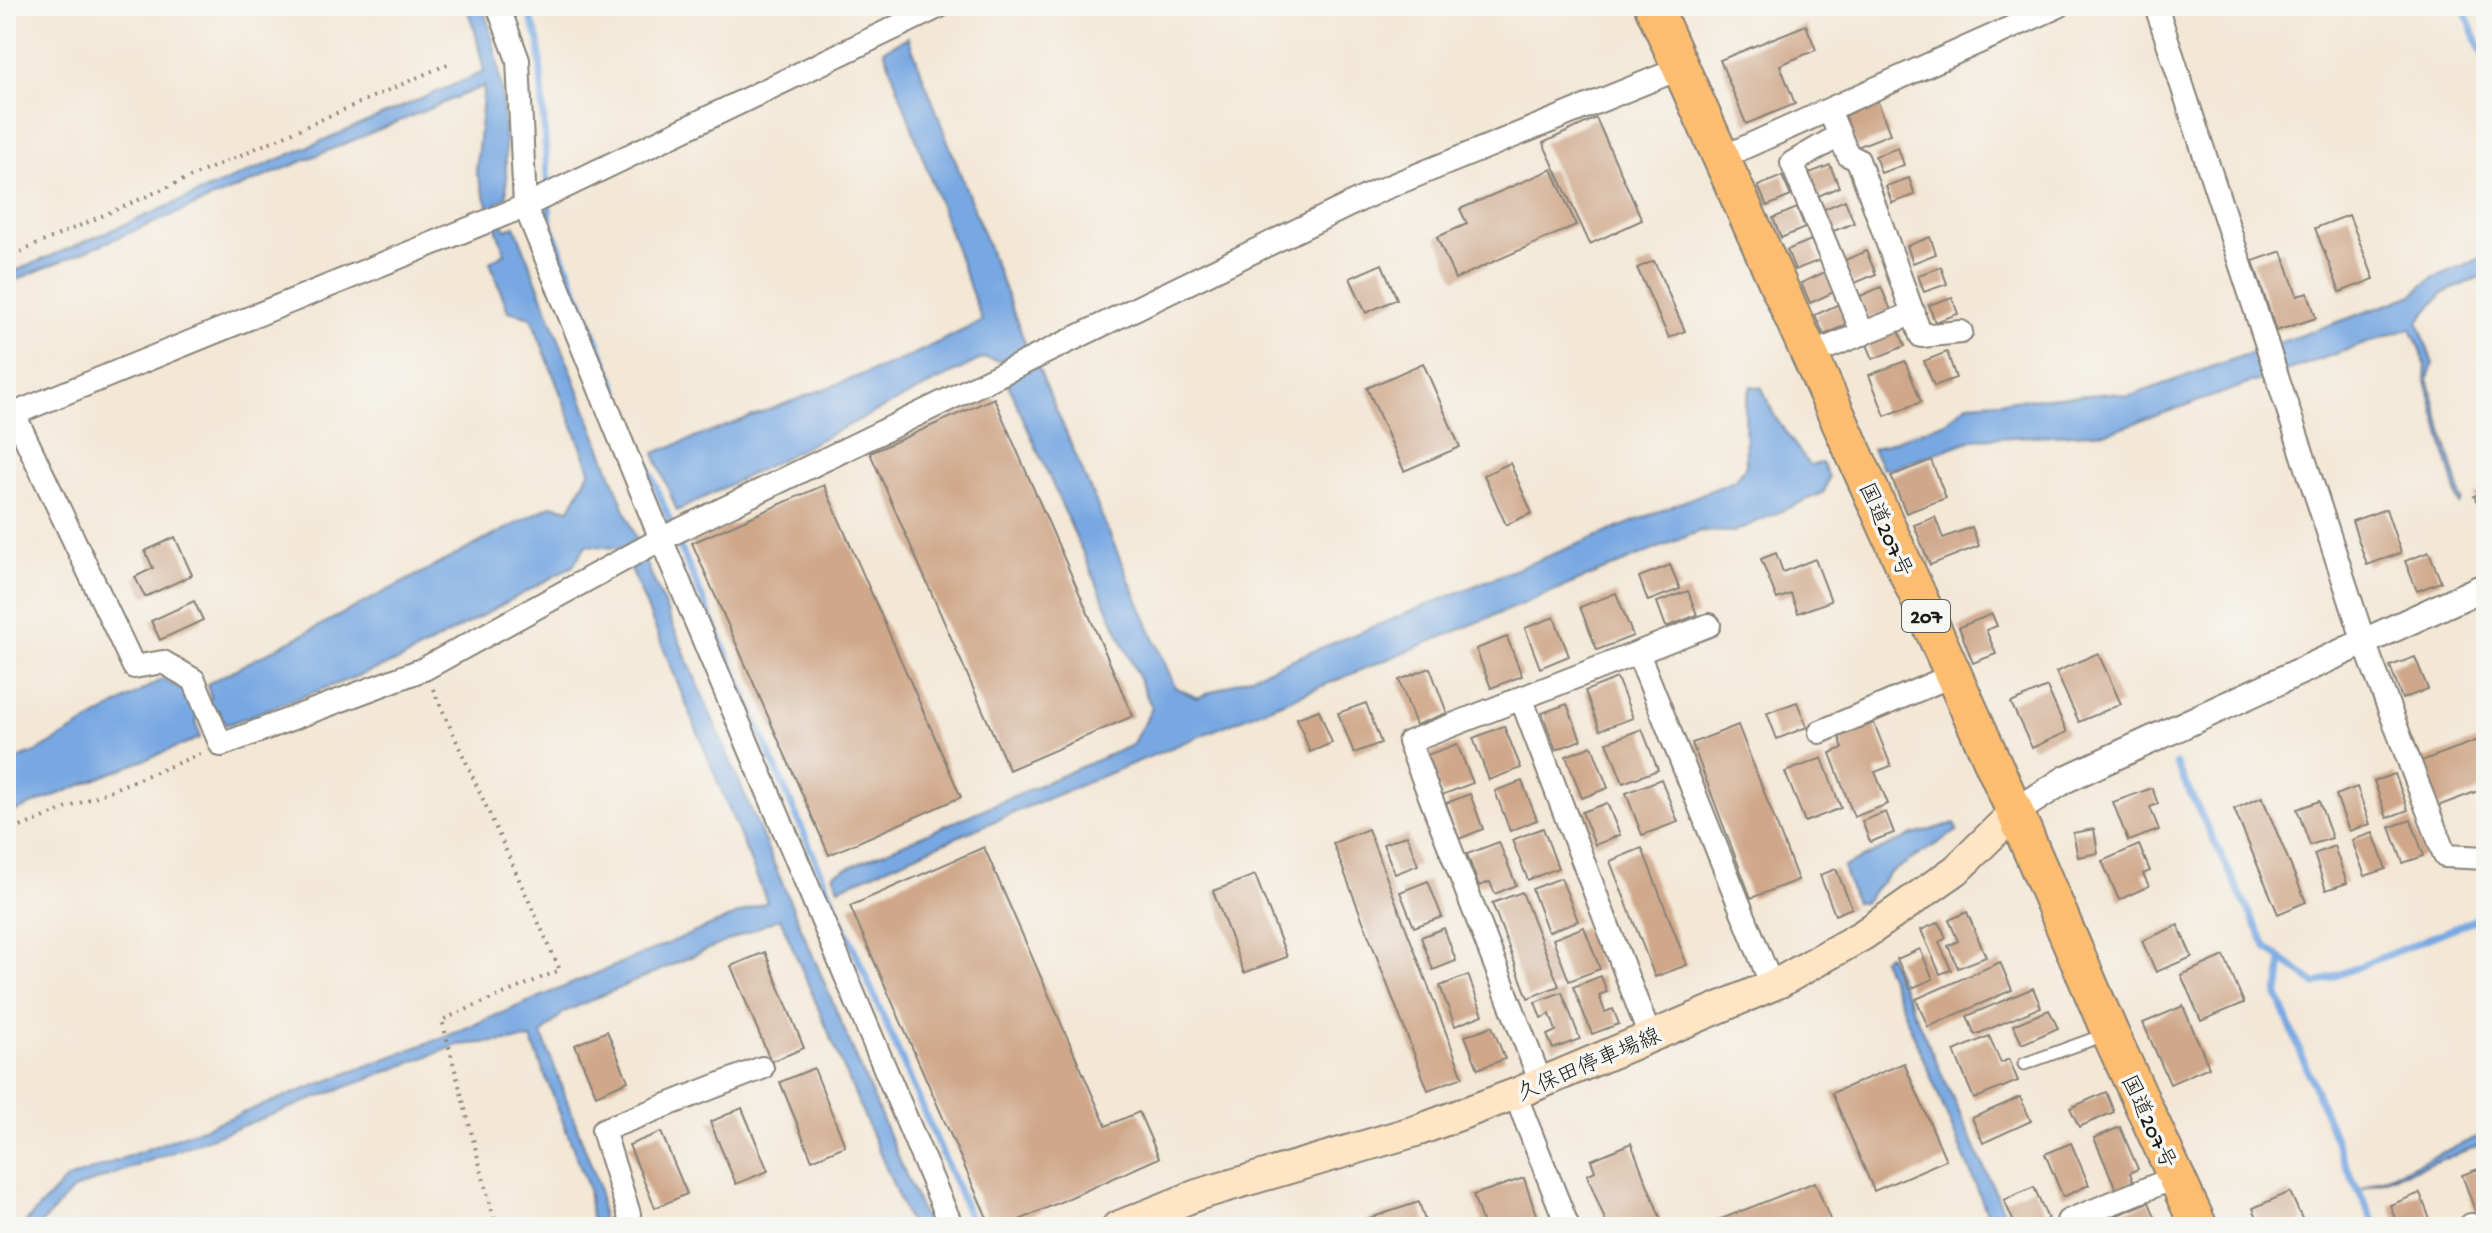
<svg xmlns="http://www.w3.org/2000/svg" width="2492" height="1233" viewBox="0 0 2492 1233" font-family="'Gochi Hand','Klee One',sans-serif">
	<rect width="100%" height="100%" fill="#f6f6f2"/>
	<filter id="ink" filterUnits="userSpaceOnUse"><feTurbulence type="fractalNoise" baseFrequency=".0125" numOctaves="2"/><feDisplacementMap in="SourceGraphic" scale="16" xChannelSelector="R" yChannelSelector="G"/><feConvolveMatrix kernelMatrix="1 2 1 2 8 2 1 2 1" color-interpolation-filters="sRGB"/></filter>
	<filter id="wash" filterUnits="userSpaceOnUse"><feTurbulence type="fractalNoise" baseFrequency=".006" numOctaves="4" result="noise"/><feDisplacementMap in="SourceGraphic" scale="32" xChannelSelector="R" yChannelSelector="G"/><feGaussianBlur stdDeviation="1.8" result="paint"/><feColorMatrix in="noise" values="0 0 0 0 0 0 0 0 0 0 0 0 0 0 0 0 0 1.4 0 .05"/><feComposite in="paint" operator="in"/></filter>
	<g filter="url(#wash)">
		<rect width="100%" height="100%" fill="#f3e7d5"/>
		<g fill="#78a8e2" stroke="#4a627f" stroke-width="2">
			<path d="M466,6H482C506,66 504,134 507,197L497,203L505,229L515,226L637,541L928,1227H911L780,918L564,1012L542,1034L599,1186L603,1227H592L588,1187L531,1039L458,1045L74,1189L38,1227H21L65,1180L454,1033L767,902L623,549L586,545L573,566L401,660L226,725L218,710L196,719L200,738L6,815V763L36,752L162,679L186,691L192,706L211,699L207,684L552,505L570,509L590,470L531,317L508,311L490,262L505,253L476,171L484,86L6,284V275L484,72L476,34Z"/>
			<polygon points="908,37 1027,348 1000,361 983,358 677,511 654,453 904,359 982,321 884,50"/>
			<polygon points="2486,256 2486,274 2442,294 2418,322 2433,364 2428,378 2462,501 2459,504 2425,377 2426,366 2411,328 2109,432 1975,439 1891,469 1882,467 1872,449 1946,422 1969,403 2114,393 2127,397 2411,296 2434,277"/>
			<polygon points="1037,365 1175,687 1197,698 1734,481 1746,466 1745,406 1751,386 1762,388 1775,417 1809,465 1822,463 1829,477 1824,492 1734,532 1700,531 1027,807 839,888 833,874 1132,745 1152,708 1007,382"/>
			<polygon points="1955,823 1957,831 1890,873 1863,903 1855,903 1843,867 1910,836"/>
			<polygon points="1888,955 2011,1227 1993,1227 1882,959"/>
			<polygon points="2486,1133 2486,1143 2358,1190"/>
		</g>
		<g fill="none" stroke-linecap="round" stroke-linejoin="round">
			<g stroke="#78a8e2" stroke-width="7">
				<polyline points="526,6 539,41 550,224 682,551 974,1227"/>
				<polyline points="2463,6 2486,63"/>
				<polyline points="2176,764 2267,948 2316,984 2486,915"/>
				<polyline points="2282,959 2278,996 2346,1166 2377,1227"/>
			</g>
		</g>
		<g id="blocks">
			<g fill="#cfa78a">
				<polygon points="1806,25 1816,50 1780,65 1795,104 1746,124 1720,60"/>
				<polygon points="1876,97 1890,134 1857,147 1843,110"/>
				<polygon points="1596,118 1642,220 1590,244 1543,143"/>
				<polygon points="1898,148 1904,165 1881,173 1875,156"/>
				<polygon points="1830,165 1839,187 1816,197 1807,174"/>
				<polygon points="1552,169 1576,225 1455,279 1437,237 1467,224 1460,209"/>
				<polygon points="1782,176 1791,196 1767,206 1758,186"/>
				<polygon points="1909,178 1915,195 1892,203 1886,186"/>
				<polygon points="1845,200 1854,223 1831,232 1822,210"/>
				<polygon points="1797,208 1805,228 1781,238 1773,218"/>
				<polygon points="2349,215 2374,279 2340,292 2315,228"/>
				<polygon points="1930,237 1936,254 1913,263 1907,246"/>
				<polygon points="1811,240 1820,260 1795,270 1787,250"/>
				<polygon points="1866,251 1876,274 1853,284 1843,261"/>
				<polygon points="2282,251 2297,296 2308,293 2316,318 2276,331 2253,261"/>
				<polygon points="1654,261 1685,331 1669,338 1637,268"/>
				<polygon points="1382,264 1397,299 1366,313 1350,278"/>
				<polygon points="1941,267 1947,284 1924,292 1918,275"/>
				<polygon points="1825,272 1834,292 1810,303 1801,283"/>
				<polygon points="1881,287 1891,310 1868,319 1858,297"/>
				<polygon points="1952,297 1958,314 1935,322 1929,305"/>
				<polygon points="1839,304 1848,324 1824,335 1815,315"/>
				<polygon points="1899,331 1905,346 1873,359 1867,344"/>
				<polygon points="1947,352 1956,378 1934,386 1924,361"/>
				<polygon points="1905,361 1921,402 1885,416 1869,375"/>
				<polygon points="1423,363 1460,447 1404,471 1367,388"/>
				<polygon points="994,398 1133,716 1009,770 870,453"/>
				<polygon points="1931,460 1946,498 1906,513 1891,476"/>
				<polygon points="1510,463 1532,513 1506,525 1484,475"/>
				<polygon points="824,485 961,797 829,855 692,543"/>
				<polygon points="2486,490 2486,520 2474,496"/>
				<polygon points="2386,509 2401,553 2367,565 2352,521"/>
				<polygon points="1935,517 1943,538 1972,527 1979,546 1930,565 1914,525"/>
				<polygon points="175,537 192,575 145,597 135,577 153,568 145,551"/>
				<polygon points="2429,552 2441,582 2417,591 2405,561"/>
				<polygon points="1776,553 1783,572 1815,559 1831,601 1798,613 1791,594 1777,599 1761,559"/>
				<polygon points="1670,565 1680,589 1648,601 1639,577"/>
				<polygon points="1688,591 1697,615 1666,627 1657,602"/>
				<polygon points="1616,593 1633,636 1597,650 1580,607"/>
				<polygon points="194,601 203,620 160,640 151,621"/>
				<polygon points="1992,614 1997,626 1986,630 1996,654 1973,663 1959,627"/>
				<polygon points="1554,617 1569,656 1540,668 1525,628"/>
				<polygon points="1507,637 1522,676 1491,688 1476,649"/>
				<polygon points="2098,653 2121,704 2079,722 2056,672"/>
				<polygon points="2415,657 2428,689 2402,699 2390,666"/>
				<polygon points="1430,668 1447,713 1416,725 1399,680"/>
				<polygon points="1617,678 1633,718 1600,730 1585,691"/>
				<polygon points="2047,687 2067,732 2032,748 2011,703"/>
				<polygon points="1797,702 1807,727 1777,739 1767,713"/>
				<polygon points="1366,703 1381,743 1354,753 1338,713"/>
				<polygon points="1567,704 1581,740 1556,750 1542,713"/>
				<polygon points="1319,710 1332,743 1310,752 1297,718"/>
				<polygon points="1874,723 1891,766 1875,772 1888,804 1854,817 1830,753 1843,748 1839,736"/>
				<polygon points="1738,725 1798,880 1751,898 1692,743"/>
				<polygon points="1504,726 1521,768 1489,780 1473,738"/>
				<polygon points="1642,729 1658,770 1623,783 1607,742"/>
				<polygon points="2486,737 2486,788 2438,806 2421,761"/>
				<polygon points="1457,744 1473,783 1442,795 1427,755"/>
				<polygon points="1592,746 1608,788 1582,798 1566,756"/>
				<polygon points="1822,758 1841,808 1805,822 1785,772"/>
				<polygon points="2395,774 2408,810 2387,818 2374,781"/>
				<polygon points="1661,779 1678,822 1642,835 1626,793"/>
				<polygon points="1522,781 1537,820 1510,831 1495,791"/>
				<polygon points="2357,787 2370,824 2349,831 2336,795"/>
				<polygon points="2152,788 2158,804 2150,807 2159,830 2128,841 2113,802"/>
				<polygon points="1470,794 1483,829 1459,839 1446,803"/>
				<polygon points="2262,797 2306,902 2278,914 2234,809"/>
				<polygon points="2319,801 2332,838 2310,845 2297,809"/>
				<polygon points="1607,803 1620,835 1595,845 1582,812"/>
				<polygon points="1886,812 1894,833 1870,842 1862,821"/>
				<polygon points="2411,820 2424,856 2403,863 2390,827"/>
				<polygon points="1543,828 1558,868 1528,880 1512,840"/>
				<polygon points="1368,829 1463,1077 1428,1090 1333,843"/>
				<polygon points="2094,829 2098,853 2078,857 2073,833"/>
				<polygon points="2373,833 2386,869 2365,876 2352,840"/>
				<polygon points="1407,835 1418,865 1395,874 1383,844"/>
				<polygon points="1499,842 1516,885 1495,894 1490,882 1479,886 1467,854"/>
				<polygon points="2139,845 2150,871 2143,874 2149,886 2119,900 2102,861"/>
				<polygon points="2334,846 2347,883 2326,890 2314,854"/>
				<polygon points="984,847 1106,1126 1139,1112 1159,1158 1004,1227 991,1227 850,906"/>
				<polygon points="1642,848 1687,965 1655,977 1610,861"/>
				<polygon points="1836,869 1852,908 1835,915 1820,875"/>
				<polygon points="1255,875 1287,957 1244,973 1213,891"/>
				<polygon points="1561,878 1578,921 1548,932 1532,889"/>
				<polygon points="1428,881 1442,917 1414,927 1400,892"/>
				<polygon points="1522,892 1559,986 1528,998 1492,903"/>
				<polygon points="1967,912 1986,957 1958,968 1948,946 1958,941 1949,920"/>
				<polygon points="1939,922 1946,938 1939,942 1951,970 1940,974 1921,930"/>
				<polygon points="2178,925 2192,957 2156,972 2142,941"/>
				<polygon points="1584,927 1600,969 1569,981 1553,939"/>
				<polygon points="1444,928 1456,961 1433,970 1421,937"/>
				<polygon points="1920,949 1933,979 1910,989 1897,959"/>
				<polygon points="765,952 804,1048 771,1062 731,966"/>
				<polygon points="2224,956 2244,1003 2201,1021 2181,975"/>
				<polygon points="2000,962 2012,990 1928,1027 1916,999"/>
				<polygon points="1468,975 1483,1015 1455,1026 1440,986"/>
				<polygon points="1601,976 1607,992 1599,995 1605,1012 1613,1009 1619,1024 1592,1034 1573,987"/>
				<polygon points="2033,988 2041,1007 1975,1035 1967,1016"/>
				<polygon points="1562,992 1580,1039 1553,1049 1547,1035 1556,1031 1550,1014 1541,1018 1535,1002"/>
				<polygon points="2183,1006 2209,1067 2170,1084 2143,1023"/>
				<polygon points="2049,1010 2058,1028 2022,1044 2013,1025"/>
				<polygon points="1492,1026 1505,1059 1478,1069 1465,1036"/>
				<polygon points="607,1031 628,1081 596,1095 575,1045"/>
				<polygon points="1989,1036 2001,1063 2009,1059 2018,1081 1974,1099 1954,1051"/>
				<polygon points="1904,1063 1946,1160 1874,1191 1832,1093"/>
				<polygon points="814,1068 845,1146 812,1160 780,1082"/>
				<polygon points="2106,1092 2114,1112 2079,1127 2070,1108"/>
				<polygon points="2020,1097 2031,1121 1983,1143 1972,1118"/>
				<polygon points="742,1108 768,1171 736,1184 710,1122"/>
				<polygon points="2120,1127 2138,1169 2130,1173 2133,1181 2116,1189 2094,1138"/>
				<polygon points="661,1132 687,1194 655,1208 629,1145"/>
				<polygon points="1631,1143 1664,1227 1608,1227 1587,1175 1595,1171 1591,1160"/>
				<polygon points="2071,1143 2089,1185 2063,1197 2045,1154"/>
				<polygon points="2486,1166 2486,1210 2476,1213 2462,1175"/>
				<polygon points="1524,1178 1540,1227 1484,1227 1473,1195"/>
				<polygon points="1815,1182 1833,1227 1712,1227 1711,1223"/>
				<polygon points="2034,1187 2048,1219 2042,1222 2045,1227 2016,1227 2004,1200"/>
				<polygon points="2290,1192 2303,1221 2289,1227 2261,1227 2253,1208"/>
				<polygon points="2420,1193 2433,1227 2398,1227 2390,1205"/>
				<polygon points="1419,1202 1427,1227 1369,1227 1367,1219"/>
				<polygon points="2149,1202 2159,1227 2088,1227"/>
			</g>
		</g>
	</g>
	<g filter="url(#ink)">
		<use href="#blocks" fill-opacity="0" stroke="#888278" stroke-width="2"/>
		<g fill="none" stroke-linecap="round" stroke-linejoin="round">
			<g stroke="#888278" stroke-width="15">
				<polyline id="service" points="2024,1064 2107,1034"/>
			</g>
			<g stroke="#888278" stroke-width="26">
				<g id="minor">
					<polyline points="498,6 518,60 525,206 661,539 952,1227"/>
					<polyline points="2156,6 2364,642 2445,856 2486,858"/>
					<polyline points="1829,110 1848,155 1858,160 1921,336 1961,332"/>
					<polyline points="1840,135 1792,163 1863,334"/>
					<polyline points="1721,158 2059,6"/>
					<polyline points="1809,355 1914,313"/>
					<polyline points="14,414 134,667 163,662 194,680 221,745 424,669 661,539 1378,191 1681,68"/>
					<polyline points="6,417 525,206 940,6"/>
					<polyline points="1638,653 1772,986"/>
					<polyline points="1521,698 1650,1037"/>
					<polyline points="1820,732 1953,675"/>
					<polyline points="1541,1083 1409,742 1709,625"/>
					<polyline points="1515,1094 1568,1227"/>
					<polyline points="2068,1221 2176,1177"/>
					<polyline points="2471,1225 2471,1227"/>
					<polyline points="630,1227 629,1214 603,1130 762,1068"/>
				</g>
			</g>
			<g stroke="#888278" stroke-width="30">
				<polyline id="tertiary" points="2015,812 2066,779 2486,586"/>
			</g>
			<g stroke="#888278" stroke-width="34">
				<polyline id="secondary" points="1117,1227 1197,1195 1419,1130 1515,1094 1780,982 1863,935 1956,870 2015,812"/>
			</g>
			<g stroke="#888278" stroke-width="40">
				<polyline id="trunk" points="1653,6 2015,812 2110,1033 2199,1227"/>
			</g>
			<g stroke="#888278" stroke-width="4" stroke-dasharray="2 6" stroke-linecap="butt">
				<polyline points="6,258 448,64"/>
				<polyline points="433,689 560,970 442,1020 496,1227"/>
				<polyline points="6,833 200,754"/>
			</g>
			<use href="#service" stroke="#fff" stroke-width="11"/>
			<use href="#minor" stroke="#fff" stroke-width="22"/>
			<use href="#tertiary" stroke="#fff" stroke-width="26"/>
			<use href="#secondary" stroke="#fee5c5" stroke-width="30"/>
			<use href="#trunk" stroke="#fcbd6f" stroke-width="36"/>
		</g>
	</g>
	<g text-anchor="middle" stroke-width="7" stroke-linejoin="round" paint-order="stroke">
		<rect fill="#f6f6f2" stroke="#5d5d5c" stroke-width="2" x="1902" y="600" width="48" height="32" rx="6"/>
		<g font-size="20" font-weight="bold" fill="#1c1c1c">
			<text x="1926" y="623">207</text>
		</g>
		<g font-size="22" fill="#1c1c1c" stroke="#f6f6f2">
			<text transform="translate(1887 529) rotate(66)" y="8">国道207号</text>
			<text transform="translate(1588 1063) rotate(-23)" y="8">久保田停車場線</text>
			<text transform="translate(2150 1121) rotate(65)" y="8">国道207号</text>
		</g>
	</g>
	<rect width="2492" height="1233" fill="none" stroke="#f6f6f2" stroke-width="32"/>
</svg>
